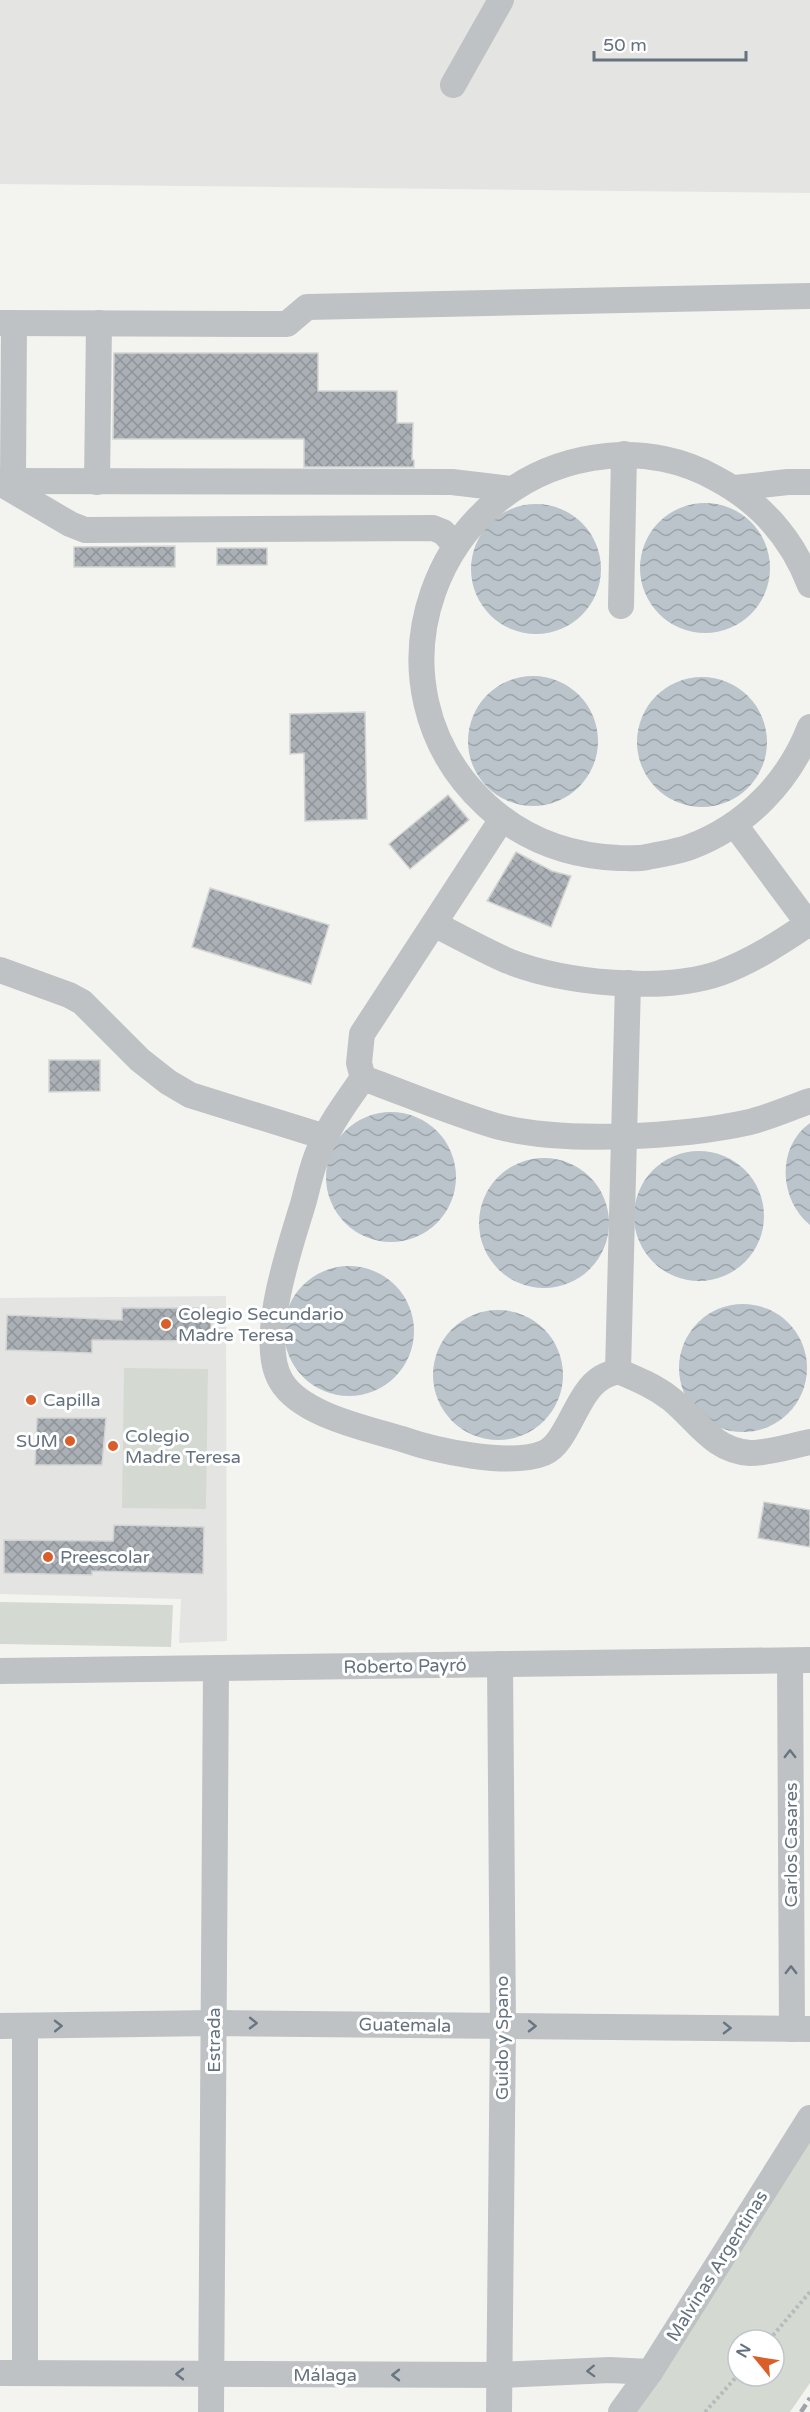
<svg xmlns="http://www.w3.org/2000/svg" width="810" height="2412" viewBox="0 0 810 2412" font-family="'Varela Round',sans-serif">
	<defs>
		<pattern id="water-waves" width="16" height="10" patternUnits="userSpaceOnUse" patternTransform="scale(1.5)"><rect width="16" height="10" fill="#bac4ca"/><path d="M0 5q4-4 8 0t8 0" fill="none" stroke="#9ba4a9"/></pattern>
		<pattern id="building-cross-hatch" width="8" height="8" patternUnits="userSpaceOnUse" patternTransform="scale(1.5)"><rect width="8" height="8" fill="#aab0b5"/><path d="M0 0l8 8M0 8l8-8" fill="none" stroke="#8e9498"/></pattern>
	</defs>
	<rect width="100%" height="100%" fill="#f3f4ef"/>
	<g fill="#e4e5e3">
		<polygon points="0,0 810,0 810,193 0,184"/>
		<polygon points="226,1296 227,1641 179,1643 181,1599 0,1594 0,1298"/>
	</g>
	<g fill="#d4dad1" fill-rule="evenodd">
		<polygon points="124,1368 208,1369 206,1509 122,1508"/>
		<polygon points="0,1602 173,1605 171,1647 0,1644"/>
		<path d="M810,2129V2383L790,2412H628ZM738,2340H774V2376H738Z"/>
	</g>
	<g fill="url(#water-waves)">
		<circle cx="705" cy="568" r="65"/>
		<circle cx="536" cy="569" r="65"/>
		<circle cx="533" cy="741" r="65"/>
		<circle cx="702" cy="742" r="65"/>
		<circle cx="391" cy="1177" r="65"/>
		<path d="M810,1123V1225C779,1200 776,1147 810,1123Z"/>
		<circle cx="699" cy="1216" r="65"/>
		<circle cx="544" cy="1223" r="65"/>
		<circle cx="349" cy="1331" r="65"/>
		<circle cx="743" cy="1368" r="64"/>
		<circle cx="498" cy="1375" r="65"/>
	</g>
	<g fill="url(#building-cross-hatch)" stroke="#d4d5d2" stroke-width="1.5">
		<polygon points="114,353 318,353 318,391 397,391 397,423 413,423 412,460 414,460 414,467 304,467 304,439 113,439"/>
		<polygon points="175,546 175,567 74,567 74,547"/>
		<rect x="217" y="548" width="50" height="17"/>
		<polygon points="365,712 367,819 305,821 304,753 290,754 290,714"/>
		<polygon points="448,795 469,820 410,869 389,844"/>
		<polygon points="516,852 552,871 571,876 551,927 487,901"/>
		<polygon points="210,888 329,925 311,984 192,947"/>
		<polygon points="49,1060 100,1060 100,1091 49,1092"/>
		<polygon points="122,1308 211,1308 211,1341 92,1340 92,1353 6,1350 7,1315 122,1320"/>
		<polygon points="37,1418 106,1418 102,1465 35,1465"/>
		<polygon points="764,1502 810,1510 810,1547 758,1538"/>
		<polygon points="114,1525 204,1527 203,1574 92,1571 92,1575 4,1573 4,1540 113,1541"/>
	</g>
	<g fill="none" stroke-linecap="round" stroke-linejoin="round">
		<g stroke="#b8babc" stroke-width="4" stroke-dasharray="3 3" stroke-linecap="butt">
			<polyline points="769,2340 810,2292"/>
			<polyline points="705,2412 738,2375"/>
		</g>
		<g stroke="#bec2c5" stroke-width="26">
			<polyline points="453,85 501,0"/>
			<polyline points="0,323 287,324 307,307 810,296"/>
			<polyline points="0,481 452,482 511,489"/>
			<polyline points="13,481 14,323"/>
			<polyline points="97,482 99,323"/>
			<polyline points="0,483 70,524 85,530 433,528 443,532 455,545"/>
			<polyline points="735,488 788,482 810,482"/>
			<path d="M810,585C792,538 759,501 715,478C683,460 644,452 607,456C434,473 357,685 486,805C523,839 569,856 619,858C628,858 638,859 647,857C661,854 677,852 690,847C746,826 789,782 810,727"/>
			<polyline points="621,606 624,454"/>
			<path d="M502,819L362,1034L359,1063L363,1078C407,1094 451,1113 496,1126C563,1144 682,1137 750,1122C770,1117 790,1108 810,1101"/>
			<polyline points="735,825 810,926"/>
			<path d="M434,924C458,936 483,950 508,961C564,983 663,993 720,973C752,961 780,943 808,924"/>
			<polyline points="0,970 69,995 82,1002 140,1060 168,1082 190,1095 325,1137"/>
			<path d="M363,1078C347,1101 331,1122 320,1148C312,1165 308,1186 303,1204C290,1247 257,1341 281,1381C301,1415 366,1428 402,1439C436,1451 510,1467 544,1453C568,1443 576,1393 601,1378C605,1375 612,1373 618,1371C637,1379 654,1386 671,1399C697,1420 713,1451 750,1453C769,1453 791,1446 810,1442"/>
			<polyline points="618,1371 628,983"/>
			<polyline points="790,1661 792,2029"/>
			<polyline points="0,1671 810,1660"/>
			<polyline points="0,2026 214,2023 810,2029"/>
			<polyline points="0,2373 500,2375 610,2370 650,2372"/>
			<polyline points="25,2373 25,2026"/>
			<polyline points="211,2412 216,1668"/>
			<polyline points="499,2412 503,2026 500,1664"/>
			<polyline points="621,2412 650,2372 810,2118"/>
		</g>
		<polyline stroke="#a0a4aa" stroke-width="4.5" stroke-dasharray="9 4.5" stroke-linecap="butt" points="801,2412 810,2398"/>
	</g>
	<defs><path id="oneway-chevron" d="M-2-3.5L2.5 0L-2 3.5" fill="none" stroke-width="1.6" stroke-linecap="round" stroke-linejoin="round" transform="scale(1.5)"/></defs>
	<g stroke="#687582">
		<use href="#oneway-chevron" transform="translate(790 1754) rotate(-90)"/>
		<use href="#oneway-chevron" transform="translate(791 1970) rotate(-90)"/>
		<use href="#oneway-chevron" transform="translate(253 2023) rotate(1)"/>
		<use href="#oneway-chevron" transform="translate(58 2026) rotate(-1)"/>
		<use href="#oneway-chevron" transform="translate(532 2026) rotate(1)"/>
		<use href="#oneway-chevron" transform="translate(727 2028) rotate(1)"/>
		<use href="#oneway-chevron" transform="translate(591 2371) rotate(178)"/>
		<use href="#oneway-chevron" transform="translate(180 2374) rotate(-180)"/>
		<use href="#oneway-chevron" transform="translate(396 2375) rotate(-180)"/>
	</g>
	<g fill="#d95e2a" stroke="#fff" stroke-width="2">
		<circle cx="166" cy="1324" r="6"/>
		<circle cx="31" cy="1400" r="6"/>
		<circle cx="70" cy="1441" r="6"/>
		<circle cx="113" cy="1446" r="6"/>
		<circle cx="48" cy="1557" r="6"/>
	</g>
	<g text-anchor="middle" stroke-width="6" stroke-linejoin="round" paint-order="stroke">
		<g font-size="18" fill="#64717f" stroke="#fff" text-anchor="start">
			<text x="178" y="1320">Colegio Secundario<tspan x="178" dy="21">Madre Teresa</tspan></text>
			<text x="43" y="1406">Capilla</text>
			<text x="125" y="1442">Colegio<tspan x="125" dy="21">Madre Teresa</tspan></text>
			<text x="58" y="1447" text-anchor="end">SUM</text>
			<text x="60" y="1563">Preescolar</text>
		</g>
		<g font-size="18" fill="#64717f" stroke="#fff">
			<text transform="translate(405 1666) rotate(-1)" y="6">Roberto Payró</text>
			<text transform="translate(791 1845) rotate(-90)" y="6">Carlos Casares</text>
			<text transform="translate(405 2025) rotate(1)" y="6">Guatemala</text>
			<text transform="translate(502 2038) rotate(-90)" y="6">Guido y Spano</text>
			<text transform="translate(214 2040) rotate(-90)" y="6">Estrada</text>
			<text transform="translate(717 2266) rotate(-58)" y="6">Malvinas Argentinas</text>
			<text x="325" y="2381">Málaga</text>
		</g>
	</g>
	<g transform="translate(756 2358) rotate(300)"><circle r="28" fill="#ffffff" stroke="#c1c6cc" stroke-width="1.5"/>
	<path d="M0-4.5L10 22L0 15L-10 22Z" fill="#d95e2a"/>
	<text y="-9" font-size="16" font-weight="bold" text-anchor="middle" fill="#64717f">N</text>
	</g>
	<path d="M594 51v9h152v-9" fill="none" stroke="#64717f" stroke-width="3"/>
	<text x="603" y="51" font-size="18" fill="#64717f" stroke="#ffffff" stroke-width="4.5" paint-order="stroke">50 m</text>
</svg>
